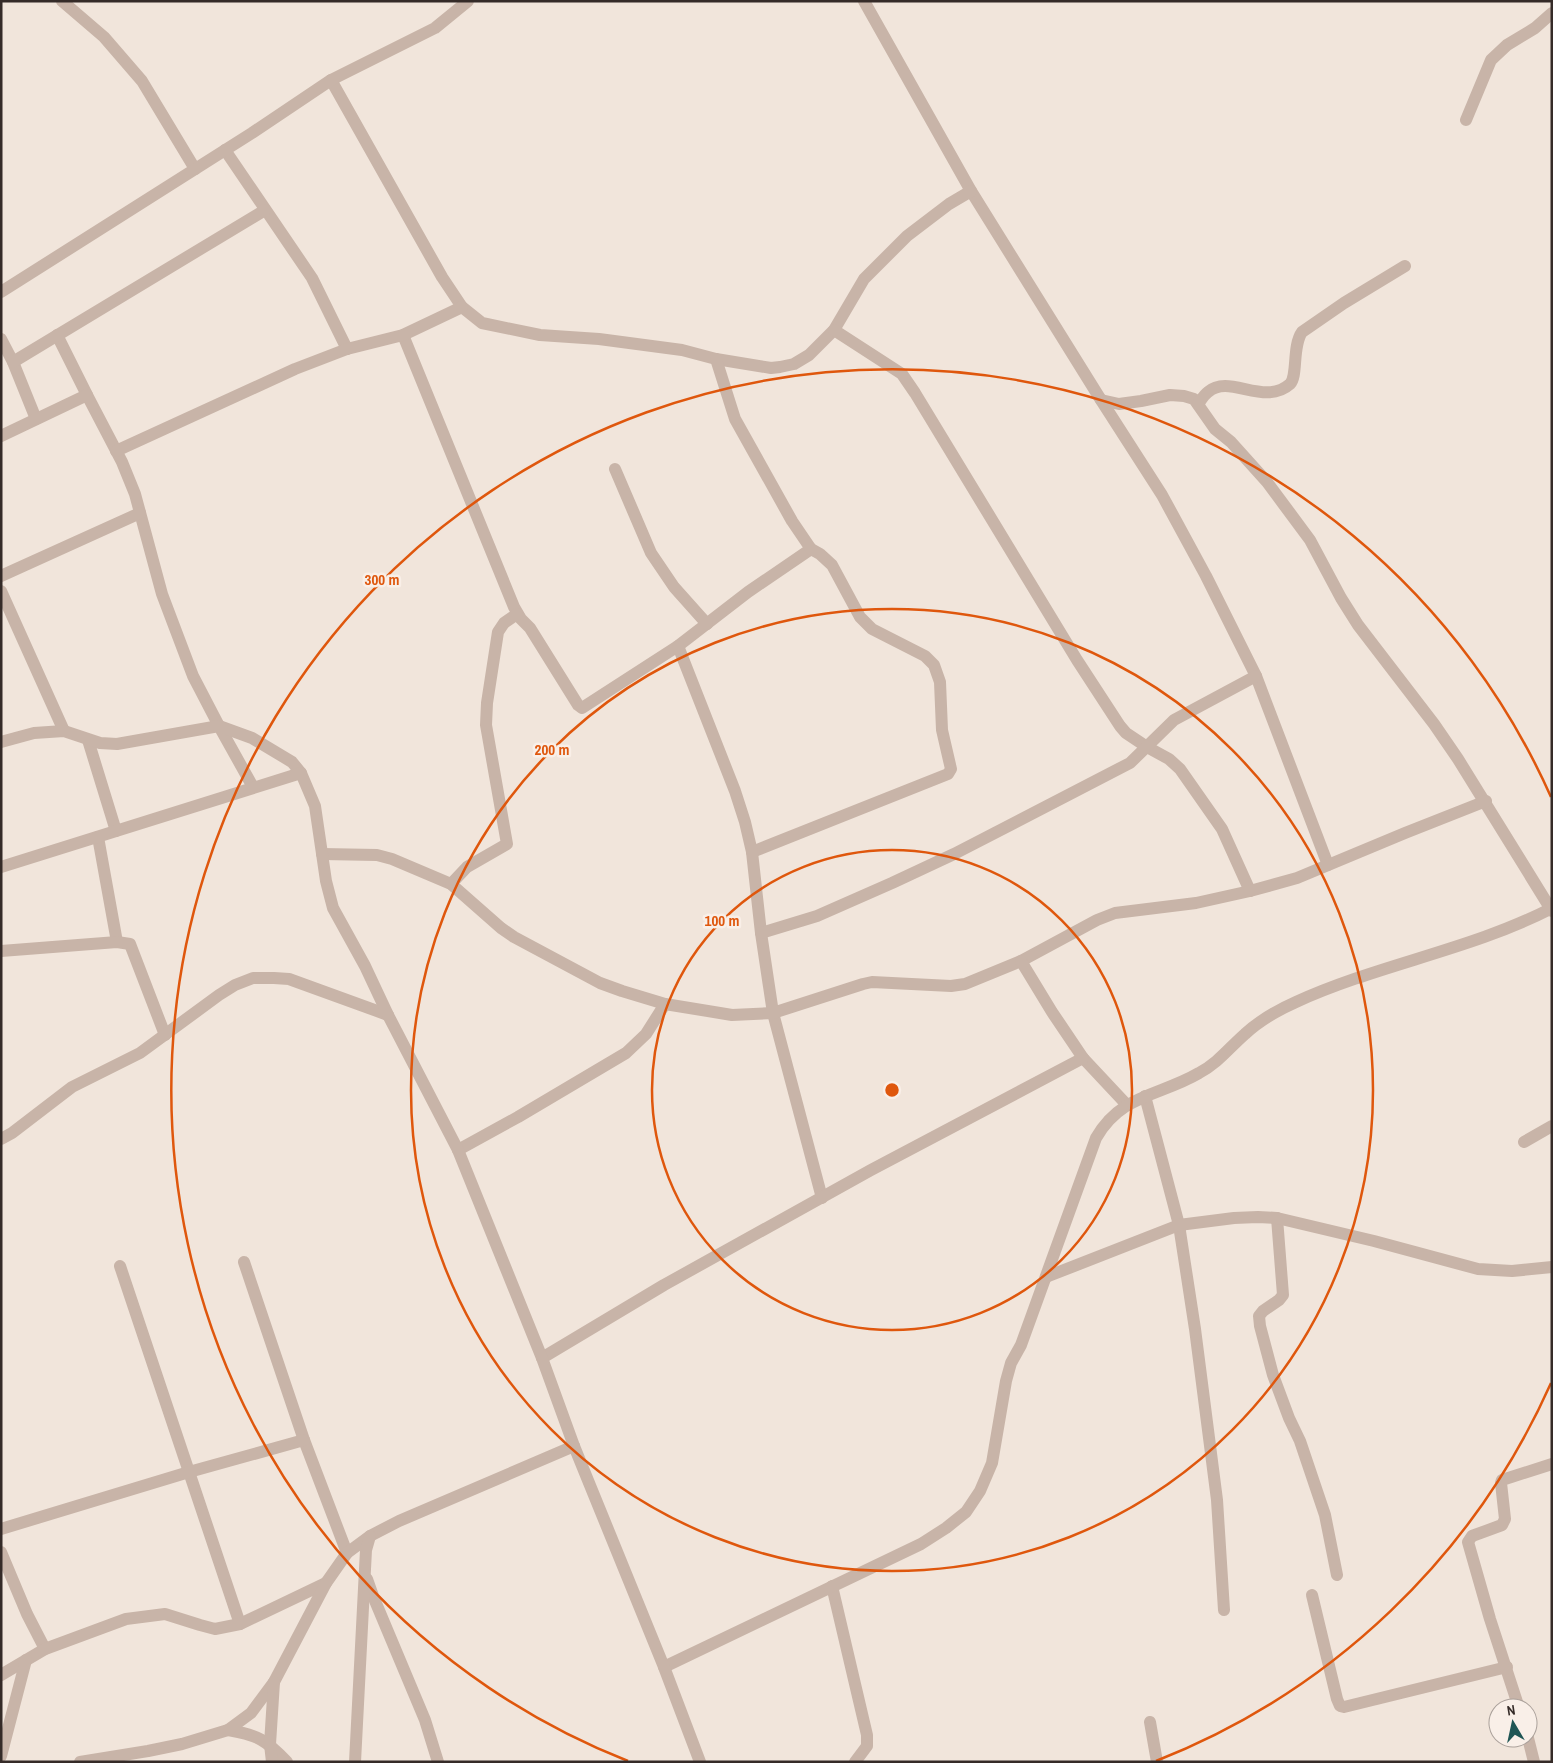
<svg xmlns="http://www.w3.org/2000/svg" width="1553" height="1763" viewBox="0 0 1553 1763" font-family="'Archivo Narrow',sans-serif">
	<rect width="100%" height="100%" fill="#f1e5db"/>
	<g fill="none" stroke-linecap="round" stroke-linejoin="round">
		<g stroke="#c8b4a8" stroke-width="12">
			<polyline points="62,1 104,37 142,81 195,169"/>
			<polyline points="864,1 971,191 1101,400 1162,495 1206,576 1256,676 1328,865"/>
			<polyline points="331,80 442,277 462,307 482,323 540,335 599,339 682,350 716,359 771,368 780,367 794,364 809,355 834,330 864,279 907,236 949,204 971,191"/>
			<polyline points="1466,120 1491,60 1507,45 1535,28 1552,13"/>
			<polyline points="225,150 312,278 347,349"/>
			<polyline points="1,292 252,133 331,80 435,28 468,1"/>
			<polyline points="834,330 902,374 915,393 1077,660 1120,726 1126,733 1147,747 1169,759 1180,769 1222,829 1250,891"/>
			<polyline points="57,335 87,395"/>
			<polyline points="403,335 514,607 521,619 530,628 578,705 582,708 678,646 748,592 811,549"/>
			<polyline points="1,339 13,362 36,419"/>
			<polyline points="716,359 735,419 792,521 811,549 820,554 832,565 860,617 872,629 925,656 934,665 940,682 942,730 951,769 948,774 752,852"/>
			<polyline points="13,362 265,210"/>
			<polyline points="1101,400 1119,404 1141,401 1170,395 1184,396 1194,399 1215,429 1231,442 1267,482 1310,540 1341,598 1358,625 1434,724 1458,759 1552,911"/>
			<path d="M1198,404C1201,400 1204,395 1208,392C1229,373 1264,407 1290,384C1298,376 1292,346 1302,332L1344,303L1405,266"/>
			<polyline points="1,436 87,395 122,462 135,494 162,594 193,676 219,726 253,787"/>
			<polyline points="116,451 295,369 347,349 403,335 462,307"/>
			<polyline points="615,469 651,553 674,587 707,624"/>
			<polyline points="1,576 140,513"/>
			<polyline points="1,591 64,731"/>
			<polyline points="678,646 735,791 745,822 752,852 761,933 773,1013 822,1198"/>
			<polyline points="88,740 116,831"/>
			<polyline points="1,742 34,733 64,731 100,743 117,744 219,726 252,738 292,762 301,773"/>
			<polyline points="98,837 117,942"/>
			<polyline points="322,854 377,855 392,859 451,884 501,928 514,937 600,983 622,991 665,1004 732,1015 773,1013 863,984 872,982 951,986 965,984 1021,961 1097,920 1115,913 1196,903 1250,891 1297,878 1405,833 1486,801"/>
			<polyline points="451,884 467,867 507,844 486,725 487,703 498,632 504,623 517,614"/>
			<polyline points="761,933 817,916 892,883 954,854 1130,763 1174,720 1256,676"/>
			<polyline points="1,951 117,942 130,944 165,1035"/>
			<polyline points="1021,961 1052,1012 1083,1058 1127,1105"/>
			<polyline points="1145,1096 1179,1225 1195,1329 1217,1500 1224,1610"/>
			<polyline points="1,1139 12,1133 72,1087 140,1053 219,995 235,985 253,978 274,978 289,979 388,1015"/>
			<polyline points="1524,1142 1552,1126"/>
			<polyline points="458,1150 518,1117 626,1053 646,1034 665,1004"/>
			<polyline points="1277,1218 1283,1295 1279,1300 1263,1311 1259,1316 1260,1326 1273,1375 1289,1418 1300,1441 1325,1515 1337,1575"/>
			<polyline points="244,1262 304,1440 347,1553"/>
			<polyline points="120,1266 240,1624"/>
			<polyline points="1046,1277 1179,1225 1234,1218 1258,1217 1277,1218 1374,1241 1478,1269 1512,1271 1552,1267"/>
			<polyline points="542,1358 664,1285 871,1170 1083,1058"/>
			<polyline points="1,1529 189,1472 304,1440"/>
			<polyline points="1,1552 27,1614 45,1649"/>
			<polyline points="367,1579 373,1596 425,1720 438,1762"/>
			<polyline points="832,1586 867,1735 867,1746 855,1762"/>
			<polyline points="1312,1595 1337,1699 1340,1706 1344,1707 1507,1667"/>
			<path d="M664,1667L921,1544L946,1528L966,1512L980,1491L992,1463L1006,1381L1011,1363L1021,1345L1096,1138C1121,1094 1160,1096 1199,1073C1218,1063 1229,1048 1245,1034C1259,1021 1278,1010 1296,1002C1379,964 1471,950 1552,908"/>
			<polyline points="1,1675 45,1649 126,1619 165,1614 200,1625 215,1629 240,1624 326,1583"/>
			<polyline points="1519,1708 1490,1619 1468,1542 1472,1536 1502,1525 1505,1519 1501,1483 1502,1480 1552,1464"/>
			<polyline points="1150,1722 1157,1762"/>
			<path d="M228,1730C258,1735 266,1740 287,1762"/>
			<polyline points="1528,1738 1534,1762"/>
			<polyline points="1,1756 26,1660"/>
			<polyline points="80,1762 148,1751 182,1744 228,1730 251,1713 274,1682 326,1583 347,1553 370,1536 399,1521 574,1446"/>
			<polyline points="272,1762 270,1744 274,1682"/>
			<polyline points="355,1762 365,1569 366,1550 370,1536"/>
		</g>
		<polyline stroke="#c8b4a8" stroke-width="12" points="1,867 301,773 315,806 326,881 333,908 365,966 388,1015 458,1150 542,1358 574,1446 664,1667 700,1762"/>
	</g>
	<g fill="none" stroke="#df570d" stroke-width="2.5">
		<circle cx="892" cy="1090" r="240"/>
		<circle cx="892" cy="1090" r="481"/>
		<path d="M1551 1383A721 721 0 0 1 1156 1761M628 1761A721 721 0 1 1 1551 797"/>
	</g>
	<circle cx="892" cy="1090" r="8" fill="#df570d" stroke="#f9efe8" stroke-width="2.5"/>
	<g font-size="15" text-anchor="middle" font-weight="bold" fill="#df570d" stroke="#f9efe8" stroke-width="5" stroke-linejoin="round" paint-order="stroke">
		<text x="382" y="585">300 m</text>
		<text x="552" y="755">200 m</text>
		<text x="722" y="926">100 m</text>
	</g>
	<rect width="1553" height="1763" fill="none" stroke="#352b28" stroke-width="5"/>
	<g transform="translate(1513 1723) rotate(351)"><circle r="24" fill="#f9efe8" stroke="#aba19b"/>
	<path d="M0-4L9 19L0 12L-9 19Z" fill="#1f5554"/>
	<text y="-8" font-size="14" font-weight="bold" text-anchor="middle" fill="#352b28">N</text>
	</g>
</svg>
